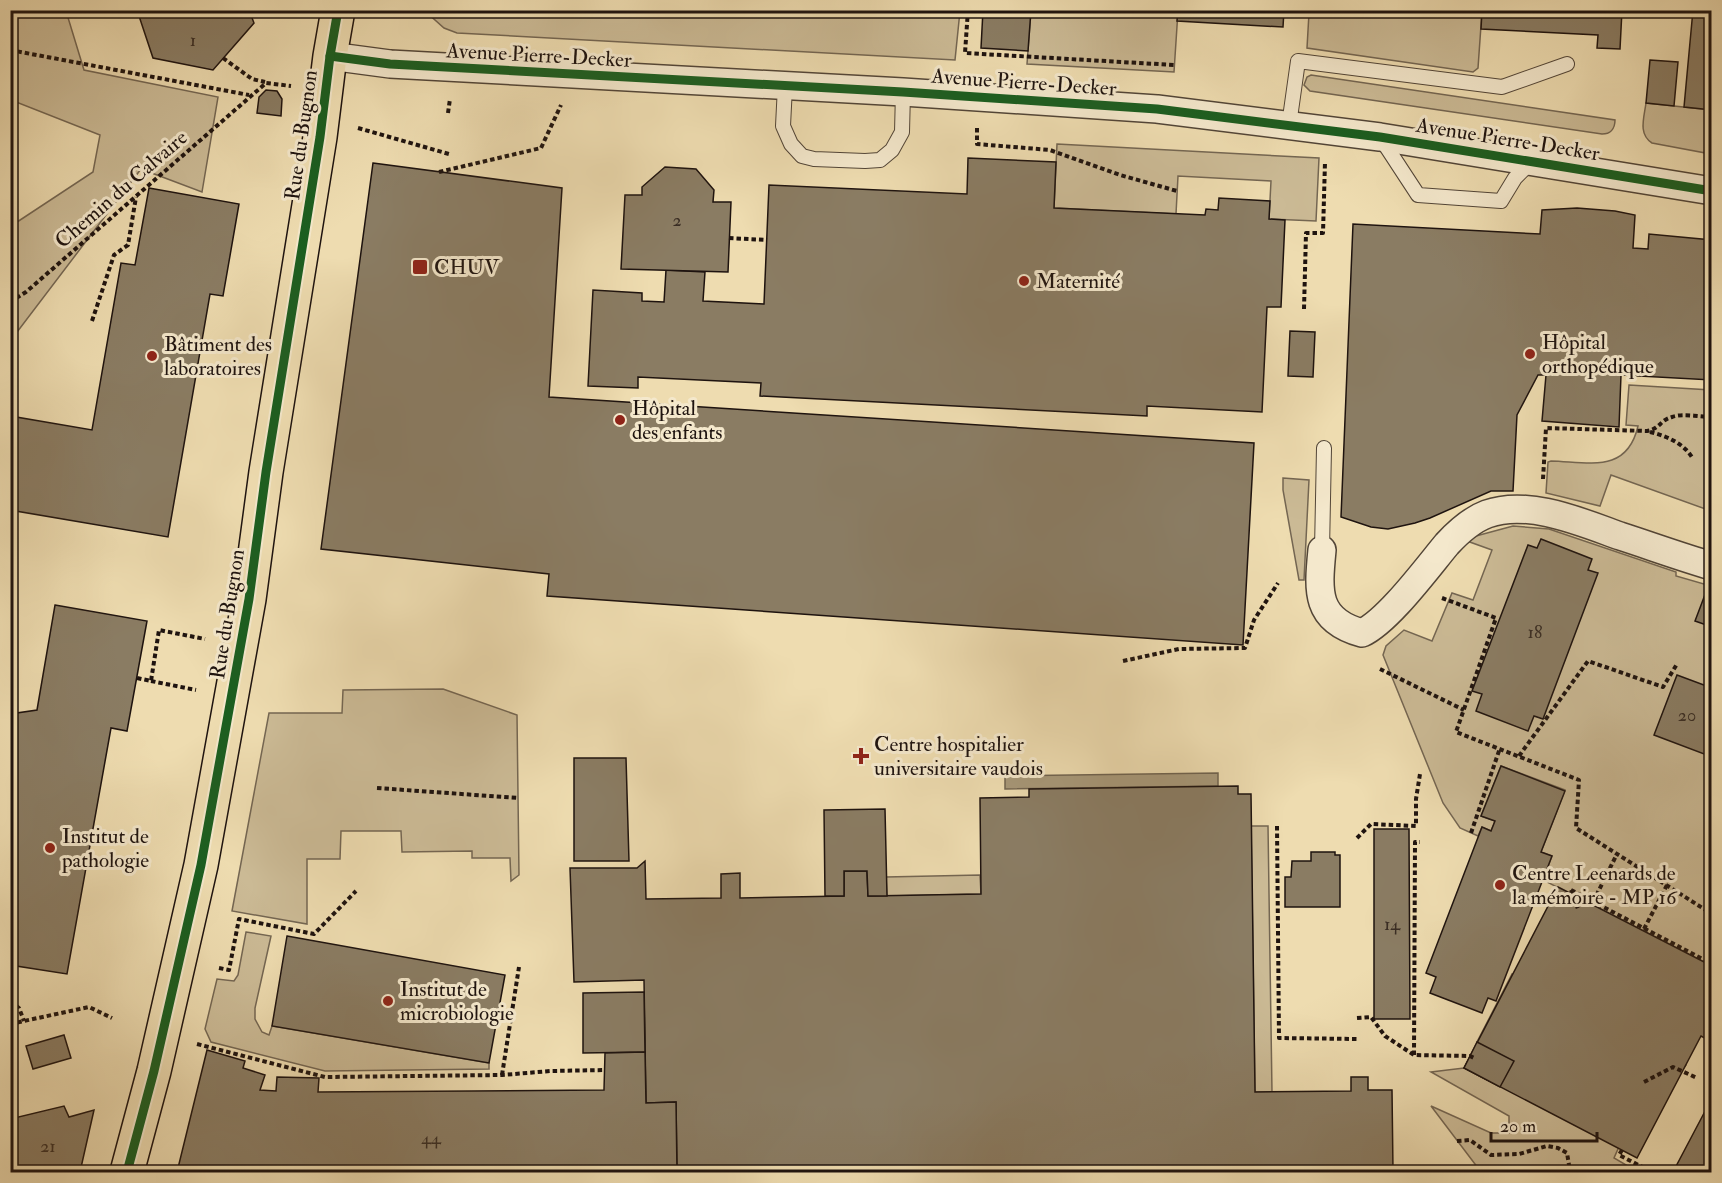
<svg xmlns="http://www.w3.org/2000/svg" width="1722" height="1183" viewBox="0 0 1722 1183" font-family="'IM FELL Double Pica',serif">
	<rect width="100%" height="100%" fill="#eedcb0"/>
	<filter id="stains"><feTurbulence type="fractalNoise" baseFrequency=".00333" numOctaves="4"/><feColorMatrix values="0 0 0 0 .2 0 0 0 0 .09 0 0 0 0 .02 0 0 0 .5 -.17"/></filter>
	<radialGradient id="worn" r=".72"><stop offset=".6" stop-color="#630" stop-opacity="0"/><stop offset="1" stop-color="#630" stop-opacity=".3"/></radialGradient>
	<g fill="#cbba95" stroke="#746652" stroke-width="1.5">
		<polygon points="11,10 66,11 84,70 218,97 202,192 141,169 11,340 11,226 93,172 100,135 11,100"/>
		<polygon points="425,11 960,11 955,60 457,33 444,28"/>
		<polygon points="1031,11 1178,11 1174,72 1027,64"/>
		<polygon points="1284,11 1482,11 1478,68 1473,72 1307,48 1309,13"/>
		<path d="M1311,75L1615,120C1615,129 1610,134 1602,134L1310,91L1304,85L1307,77Z"/>
		<path d="M1646,103L1711,110V154L1652,143C1638,134 1644,118 1646,103Z"/>
		<polygon points="1057,144 1319,158 1316,221 1269,219 1271,181 1178,176 1176,214 1054,208"/>
		<path d="M1629,385L1711,390V511L1611,475L1600,506L1546,493L1548,462L1551,461C1589,462 1627,474 1638,426L1626,425Z"/>
		<polygon points="1283,478 1309,480 1304,580 1299,580 1283,490"/>
		<polygon points="1513,526 1549,529 1676,572 1676,576 1711,586 1711,966 1543,880 1552,856 1541,852 1565,790 1501,766 1481,816 1495,821 1491,831 1482,827 1478,836 1460,828 1443,803 1383,655 1386,646 1404,630 1432,641 1452,593 1473,600 1492,550 1467,541 1476,536"/>
		<polygon points="443,689 517,715 519,875 511,881 510,858 472,858 472,851 402,852 401,831 341,831 340,859 307,859 307,924 232,911 269,713 342,713 343,690"/>
		<polygon points="1251,826 1268,826 1272,1092 1255,1092"/>
		<polygon points="980,875 981,894 887,896 886,877"/>
		<polygon points="246,932 271,936 255,1008 255,1019 262,1032 269,1035 272,1026 489,1063 489,1069 325,1071 211,1042 205,1029 217,979 234,981 238,975"/>
		<polygon points="1512,974 1686,1065 1618,1149 1614,1158 1633,1169 1631,1172 1481,1172 1431,1106 1491,1133 1509,1133 1509,1116 1431,1072 1464,1068 1499,1086 1513,1060 1477,1042"/>
	</g>
	<polygon fill="#a79879" stroke="#70634f" stroke-width="1.5" points="1218,773 1218,786 1005,789 1005,776"/>
	<g fill="#8a7c63" stroke="#1e130f" stroke-width="1.5">
		<polygon points="137,10 249,10 254,23 213,70 153,58"/>
		<polygon points="983,10 1031,10 1028,51 981,48"/>
		<polygon points="1178,10 1284,10 1283,27 1177,21"/>
		<polygon points="1482,10 1622,10 1620,49 1597,48 1598,35 1481,29"/>
		<polygon points="1693,10 1712,10 1712,110 1684,107"/>
		<polygon points="1650,60 1678,62 1674,106 1646,103"/>
		<polygon points="266,90 277,91 282,99 281,116 257,113 259,97"/>
		<polygon points="968,158 1056,162 1054,208 1205,215 1206,209 1218,210 1219,198 1270,201 1269,219 1285,220 1281,307 1267,307 1262,412 1147,406 1147,416 760,396 761,383 638,377 638,388 588,386 593,290 642,293 642,301 664,302 666,270 705,272 703,301 764,304 769,185 967,194"/>
		<polygon points="373,163 562,188 549,397 1254,443 1243,645 547,596 549,574 321,549"/>
		<polygon points="665,167 696,169 714,190 713,202 731,202 728,272 621,269 625,195 642,195 642,187"/>
		<polygon points="149,188 239,204 223,296 210,294 168,537 10,510 10,416 92,430 121,263 135,265"/>
		<polygon points="1577,208 1615,211 1635,215 1633,248 1648,249 1649,234 1712,240 1712,380 1621,375 1619,427 1542,421 1546,375 1538,375 1517,415 1513,491 1491,491 1430,518 1415,523 1388,529 1371,527 1341,517 1353,224 1540,234 1542,210"/>
		<polygon points="1290,331 1315,332 1313,377 1288,376"/>
		<polygon points="1541,539 1592,559 1588,570 1598,573 1543,719 1534,716 1528,731 1476,711 1482,694 1472,691 1528,545 1537,548"/>
		<polygon points="1706,592 1712,594 1712,627 1695,621"/>
		<polygon points="55,605 147,621 127,731 111,728 67,974 10,965 10,714 37,710"/>
		<polygon points="1677,675 1712,688 1712,757 1654,735"/>
		<polygon points="574,758 626,758 629,861 574,861"/>
		<polygon points="1501,766 1565,791 1541,852 1552,856 1496,1001 1488,998 1482,1013 1430,993 1436,977 1426,973 1482,827 1491,831 1495,821 1481,816"/>
		<polygon points="1238,786 1238,794 1251,794 1255,1092 1351,1091 1351,1077 1368,1077 1368,1090 1392,1090 1393,1170 1434,1170 1434,1172 677,1172 676,1102 646,1103 644,980 574,982 570,868 637,868 645,861 646,899 721,898 721,874 740,873 740,898 844,896 844,871 867,871 868,896 981,894 980,798 1029,797 1029,789"/>
		<polygon points="885,809 887,896 868,896 867,871 844,871 844,896 825,896 824,810"/>
		<polygon points="1374,829 1409,829 1410,1019 1374,1019"/>
		<polygon points="1311,852 1335,852 1335,855 1340,855 1340,907 1285,907 1285,877 1291,877 1292,861 1311,861"/>
		<polygon points="1558,887 1712,966 1712,1042 1701,1036 1637,1158 1464,1068"/>
		<polygon points="287,936 505,975 489,1063 272,1026"/>
		<polygon points="644,992 645,1052 583,1053 583,993"/>
		<polygon points="64,1035 71,1058 33,1069 26,1046"/>
		<polygon points="1477,1042 1514,1061 1500,1087 1464,1068"/>
		<polygon points="207,1050 245,1061 243,1068 265,1075 260,1090 276,1091 277,1077 319,1078 318,1092 604,1090 605,1053 645,1052 646,1103 676,1102 677,1172 177,1172"/>
		<polygon points="1712,1098 1712,1172 1673,1172"/>
		<polygon points="64,1106 69,1117 94,1110 80,1172 10,1172 10,1119"/>
	</g>
	<g fill="none" stroke-linecap="round" stroke-linejoin="round">
		<g stroke="#524537" stroke-width="16">
			<g id="service">
				<polyline points="785,86 783,126 791,144 802,156 814,159 865,161 880,160 892,150 902,132 903,92"/>
				<polyline points="1289,125 1298,61 1502,87 1567,64"/>
				<polyline points="1380,137 1418,195 1501,201 1515,178 1532,161"/>
				<polyline points="1322,550 1324,448"/>
			</g>
		</g>
		<g stroke="#524537" stroke-width="30">
			<g id="minor">
				<polyline points="330,56 390,64 903,92 1157,109 1380,137 1712,191"/>
				<path d="M1322,550C1318,591 1315,620 1362,633C1388,621 1427,568 1447,544C1458,532 1471,520 1487,514C1528,499 1581,522 1620,536C1651,546 1681,557 1712,566"/>
			</g>
		</g>
		<g stroke="#1e130f" stroke-width="36">
			<polyline id="primary" points="127,1172 154,1071 201,865 249,599 266,472 320,137 330,56 338,10"/>
		</g>
		<g stroke="#1e130f" stroke-width="4" stroke-dasharray="4.5 3" stroke-linecap="butt">
			<polyline points="968,10 965,53 1174,65"/>
			<polyline points="10,50 249,95"/>
			<polyline points="223,58 252,79 265,82"/>
			<polyline points="448,113 450,99"/>
			<polyline points="358,128 449,154"/>
			<polyline points="977,128 977,144 1050,150 1120,175 1177,191"/>
			<polyline points="439,172 541,148 561,105"/>
			<polyline points="729,238 767,240"/>
			<polyline points="10,302 26,292 266,83 291,86"/>
			<polyline points="1304,309 1306,233 1323,233 1325,162"/>
			<polyline points="92,321 114,255 128,245 136,197"/>
			<path d="M1650,432C1667,436 1685,444 1693,459"/>
			<path d="M1543,479L1546,428L1647,431C1660,429 1660,420 1672,417C1683,413 1700,417 1712,417"/>
			<polyline points="1442,598 1496,618 1456,732 1579,780 1576,828 1712,914"/>
			<polyline points="1123,661 1179,649 1245,648 1254,620 1278,583"/>
			<polyline points="1380,669 1464,710"/>
			<polyline points="137,678 151,681 159,630 205,639"/>
			<polyline points="151,681 196,690"/>
			<polyline points="1519,756 1588,661 1663,687 1677,664"/>
			<polyline points="377,788 518,798"/>
			<polyline points="1277,826 1279,1038 1358,1039"/>
			<polyline points="1471,833 1500,748"/>
			<polyline points="1357,838 1371,824 1416,826 1416,799 1420,774"/>
			<polyline points="1571,890 1712,964"/>
			<polyline points="1571,890 1578,909"/>
			<polyline points="1593,902 1617,854"/>
			<polyline points="1644,929 1667,885"/>
			<polyline points="219,968 229,970 239,919 314,934 356,891"/>
			<polyline points="10,1001 19,1008 24,1021"/>
			<polyline points="1357,1018 1371,1017 1385,1036 1414,1055 1470,1056 1476,1059"/>
			<polyline points="10,1024 89,1007 112,1018"/>
			<polyline points="197,1044 325,1077 502,1075 551,1071 605,1070"/>
			<polyline points="1414,1055 1415,842 1420,842"/>
			<polyline points="502,1075 519,967"/>
			<polyline points="1644,1082 1673,1067 1697,1078"/>
			<polyline points="1457,1141 1470,1140 1491,1155 1519,1154 1547,1146 1558,1148 1567,1153 1569,1165 1567,1172"/>
			<polyline points="1622,1150 1619,1155 1650,1171"/>
		</g>
		<use href="#service" stroke="#f4e8cc" stroke-width="14"/>
		<use href="#minor" stroke="#f4e8cc" stroke-width="27"/>
		<use href="#primary" stroke="#eedcb0" stroke-width="33"/>
		<g stroke="#f4e8cc" stroke-width="13">
			<g id="cycleway">
				<polyline points="330,56 390,64 903,92 1157,109 1380,137 1712,191"/>
				<polyline points="127,1172 154,1071 201,865 249,599 266,472 320,137 330,56 338,10"/>
			</g>
		</g>
		<use href="#cycleway" stroke="#1b5e20" stroke-width="9"/>
	</g>
	<g fill="#8f2418" stroke="#f4e8cc" stroke-width="2">
		<rect x="412" y="259" width="16" height="16" rx="3"/>
		<circle cx="1024" cy="281" r="6"/>
		<circle cx="1530" cy="354" r="6"/>
		<circle cx="152" cy="356" r="6"/>
		<circle cx="620" cy="420" r="6"/>
		<path d="M858 747h6v6h6v6h-6v6h-6v-6h-6v-6h6z"/>
		<circle cx="50" cy="848" r="6"/>
		<circle cx="1500" cy="885" r="6"/>
		<circle cx="388" cy="1001" r="6"/>
	</g>
	<g text-anchor="middle" stroke-width="6" stroke-linejoin="round" paint-order="stroke">
		<g font-size="18" fill="#392d24">
			<text x="193" y="46">1</text>
			<text x="677" y="226">2</text>
			<text x="1535" y="638">18</text>
			<text x="1687" y="721">20</text>
			<text x="1392" y="930">14</text>
			<text x="431" y="1144">44</text>
			<text x="48" y="1152">21</text>
		</g>
		<g font-size="21" fill="#1e130f" stroke="#f4e8cc">
			<text transform="translate(539 55) rotate(3)" y="7">Avenue Pierre-Decker</text>
			<text transform="translate(1024 82) rotate(4)" y="7">Avenue Pierre-Decker</text>
			<text transform="translate(301 135) rotate(-82)" y="7">Rue du Bugnon</text>
			<text transform="translate(1508 139) rotate(9)" y="7">Avenue Pierre-Decker</text>
			<text transform="translate(121 189) rotate(-41)" y="7">Chemin du Calvaire</text>
			<text transform="translate(227 614) rotate(-81)" y="7">Rue du Bugnon</text>
		</g>
		<g font-size="21" fill="#1e130f" stroke="#f4e8cc" text-anchor="start">
			<text x="434" y="274">CHUV</text>
			<text x="1036" y="288">Maternité</text>
			<text x="1542" y="349">Hôpital<tspan x="1542" dy="24">orthopédique</tspan></text>
			<text x="164" y="351">Bâtiment des<tspan x="164" dy="24">laboratoires</tspan></text>
			<text x="632" y="415">Hôpital<tspan x="632" dy="24">des enfants</tspan></text>
			<text x="874" y="751">Centre hospitalier<tspan x="874" dy="24">universitaire vaudois</tspan></text>
			<text x="62" y="843">Institut de<tspan x="62" dy="24">pathologie</tspan></text>
			<text x="1512" y="880">Centre Leenards de<tspan x="1512" dy="24">la mémoire - MP 16</tspan></text>
			<text x="400" y="996">Institut de<tspan x="400" dy="24">microbiologie</tspan></text>
		</g>
	</g>
	<rect width="1722" height="1183" fill="none" stroke="#eedcb0" stroke-width="36"/>
	<rect x="12" y="12" width="1698" height="1159" fill="none" stroke="#1e130f" stroke-width="3"/>
	<rect x="18" y="18" width="1686" height="1147" fill="none" stroke="#1e130f" stroke-width="1.5"/>
	<path d="M1491 1132v9h106v-9" fill="none" stroke="#1e130f" stroke-width="3"/>
	<text x="1500" y="1132" font-size="18" fill="#1e130f" stroke="#f4e8cc" stroke-width="4.5" paint-order="stroke">20 m</text>
	<rect width="100%" height="100%" filter="url(#stains)"/>
	<rect width="100%" height="100%" fill="url(#worn)"/>
</svg>
